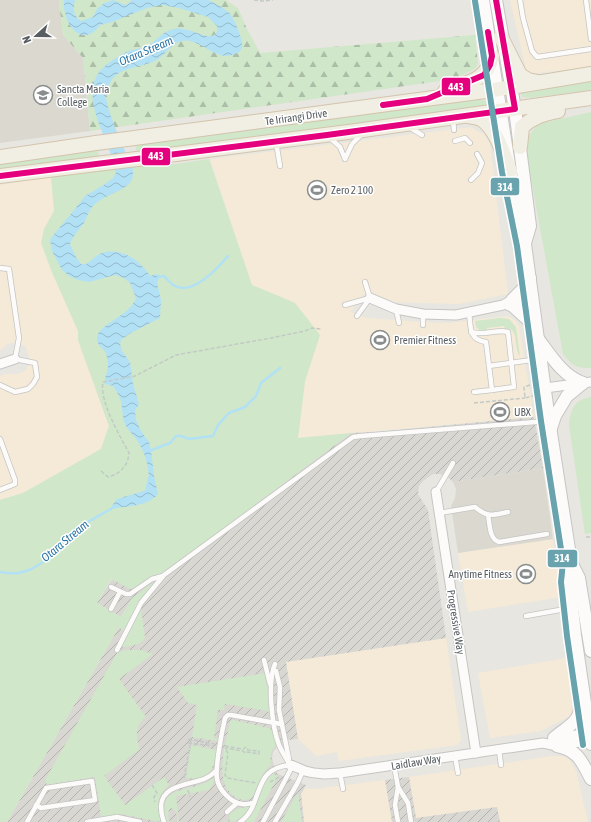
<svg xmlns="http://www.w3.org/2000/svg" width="591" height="822" viewBox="0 0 591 822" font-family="'Asap Condensed',sans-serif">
	<defs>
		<pattern id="industrial-furrows" width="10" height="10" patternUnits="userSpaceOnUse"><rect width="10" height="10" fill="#d9d7d2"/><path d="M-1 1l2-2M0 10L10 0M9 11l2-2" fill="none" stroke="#b3b2ae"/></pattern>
		<pattern id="forest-firs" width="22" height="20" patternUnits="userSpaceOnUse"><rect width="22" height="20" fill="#d0e7c9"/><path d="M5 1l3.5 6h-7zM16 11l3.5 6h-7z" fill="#acbea7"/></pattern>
		<pattern id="water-waves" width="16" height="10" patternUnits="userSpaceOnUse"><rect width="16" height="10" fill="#b2e1f6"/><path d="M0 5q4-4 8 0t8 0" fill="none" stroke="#94bacb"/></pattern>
	</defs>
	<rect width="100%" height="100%" fill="#e8e6e0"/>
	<g fill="#f5ead7">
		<polygon points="510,0 591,0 591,67 527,74"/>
		<polygon points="472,127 478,132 484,134 490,144 508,294 459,304 388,302 372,295 363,295 350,312 367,318 438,323 448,323 508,316 515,320 519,326 534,417 298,438 305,381 320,335 295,303 252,285 210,159"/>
		<polygon points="51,176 54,211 44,229 42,243 51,270 78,331 78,340 109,426 101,449 23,493 0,500 0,376 5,374 16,374 24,372 30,364 29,356 26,347 17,342 8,344 0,350 0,185"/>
		<polygon points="553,539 562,597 468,612 458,553"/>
		<polygon points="446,638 461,740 457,745 339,761 337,752 316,756 298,739 286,662"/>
		<polygon points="566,658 573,706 570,716 541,731 490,738 478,673"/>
		<polygon points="552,756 564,756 570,760 576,771 588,822 500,822 497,807 416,818 409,777"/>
		<polygon points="385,780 392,822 304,822 301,794 305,788 314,789"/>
	</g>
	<g fill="url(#industrial-furrows)">
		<polygon points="534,417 543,468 453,482 449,478 440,474 433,474 423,481 419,486 418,494 428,510 446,638 286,662 298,739 287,740 287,744 282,745 277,747 273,752 272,758 275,770 278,774 306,785 301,794 304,822 7,822 119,627 124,631 132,598 121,617 97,603 112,579 131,589 151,577 168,570 351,433 377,432"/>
		<polygon points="409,777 416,818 497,807 500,822 392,822 385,780"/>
	</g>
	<g fill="#dbd8d0">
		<polygon points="0,0 60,0 59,3 63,35 83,58 90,131 0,143"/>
		<polygon points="543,468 553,539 458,553 451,506 455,498 456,489 453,482"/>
	</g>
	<g fill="#d0e7c9">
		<polygon points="591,78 591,90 531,98 522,97 520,90"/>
		<polygon points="478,100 488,101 489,107 138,154 134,143"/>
		<path d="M591,112V368C575,368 573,366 563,354L526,151L527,138L538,124Z"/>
		<polygon points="96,147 100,159 74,163 41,163 0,168 0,161"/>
		<polygon points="209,159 252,285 295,303 320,335 305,381 298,438 351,433 168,570 151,577 135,589 131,589 111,579 97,603 121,617 132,598 155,581 156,583 124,631 119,627 7,822 0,822 0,500 23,493 101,449 109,426 78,340 78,331 51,270 41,243 44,229 54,211 51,176 132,166 175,164"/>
		<path d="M500,318L509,319L516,327L520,356C513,349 520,326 505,329L504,326L487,328V331L482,332L476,327L475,321Z"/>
		<path d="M591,397V533L585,534L569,425C570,411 574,399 591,397Z"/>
		<path d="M141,609L145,638C141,646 128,646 119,648Z"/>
		<path d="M125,650H140L153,654L119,679L146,717C135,725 135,738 140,749L104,776L125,805L164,777L169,785C156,798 157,805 161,822L121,814L101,817L95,777L47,785L45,780L117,653Z"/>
		<polygon points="265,673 272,718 269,718 268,711 225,704 224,710 218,710 214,738 218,739 218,741 192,737 197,705 188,703 177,687"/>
		<path d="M233,720L269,728L273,732L276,745C270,752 270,756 271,764L263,774L252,798C245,801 241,801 234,796C213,781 226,743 230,722Z"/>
		<path d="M191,745L217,750C214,770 209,781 186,778Z"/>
		<path d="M273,774L278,776L254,822H244C247,819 251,816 253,813C258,802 262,779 273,774Z"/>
		<path d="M213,778L214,780L212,786L209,790L176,796L179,822H177C178,817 177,810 171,808L169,809L168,817L170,822H167C155,788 184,792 205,783C208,782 210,779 213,778Z"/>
		<polygon points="298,792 302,822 281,822"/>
		<path d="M249,806L250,808C239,821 237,822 220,822L230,821L229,814L237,809Z"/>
	</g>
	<polygon fill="url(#forest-firs)" points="60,0 226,0 238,8 247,29 260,53 475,35 478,64 475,69 454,79 90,131 83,58 63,35 59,3"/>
	<path fill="url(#water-waves)" d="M64,0H75C73,9 73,16 81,21L93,17L97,9L104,3L113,0L126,5L132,0H208C215,3 225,8 230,14C235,20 244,42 242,48C240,52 236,54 232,55C218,60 204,44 190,41C174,38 169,52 158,59C144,68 124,66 113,78C111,81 107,88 106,92C104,105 123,146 129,160C130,164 133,168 133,172C135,191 103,193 92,207C88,212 87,218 84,223C79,230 73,236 70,244L76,257L81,264H86C91,261 96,255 102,253C121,247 140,260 150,276L157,274L160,276L157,283L161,300L160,318L129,334L121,340L120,344L122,351L130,362L133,384L139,404L135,411L136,420L141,431L149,442L151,450L154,476L158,494C146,508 125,505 109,510L117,499L147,490C152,475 146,452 136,439C133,434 128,431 125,424C122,417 123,410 121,402C120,396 116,391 113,386L105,384C104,377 108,372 108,366C108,362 107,357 106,353C103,348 96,345 97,337C100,323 130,316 136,298L130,283L124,278L115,275L89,282L78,280L69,276L62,270L52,251L50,240L55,233L75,209L85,196L105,184L113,178L116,173C110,136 68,87 113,60C118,57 123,53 129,51C133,49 139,49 144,48C155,44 161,31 174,29C187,26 203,38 212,36C214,35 216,33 217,32V26L208,17L179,8L162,5L147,8L112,22L100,25C81,51 62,22 64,0Z"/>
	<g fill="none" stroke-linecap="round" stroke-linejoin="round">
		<g stroke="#b2e1f6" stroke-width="2.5">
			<path d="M158,277L164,276C167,279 170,283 173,285C192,297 217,269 228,256"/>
			<polyline points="149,451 170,443 176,436 181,436 189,439 213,436 218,425 229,413 245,407 256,396 261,383 280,368"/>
			<polyline points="146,492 149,478"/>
			<path d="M0,572C6,573 13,574 18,573C42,570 58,547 74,532C85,522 99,516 111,509"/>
		</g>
		<g stroke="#c4c5c4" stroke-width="6">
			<g id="service">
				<polyline points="520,0 523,18 532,51 537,57 591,49"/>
				<polyline points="586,0 591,39"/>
				<polyline points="453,120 454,130"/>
				<polyline points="409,127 422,135"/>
				<polyline points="330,138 340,147 345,159"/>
				<polyline points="455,141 465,138 470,143"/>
				<polyline points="276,142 280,166"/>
				<polyline points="345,159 352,144 361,135"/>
				<polyline points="471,180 478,173 482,163 477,154"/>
				<polyline points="497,193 514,195"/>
				<polyline points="0,268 9,269 19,338 15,359 35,363 37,377 33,384 28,389 15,392 0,385"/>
				<polyline points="365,282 370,298"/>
				<polyline points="345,305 370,298"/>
				<polyline points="396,309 399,323"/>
				<path d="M469,312C471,326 468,340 486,342L492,390L474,392"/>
				<polyline points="357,316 370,298"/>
				<polyline points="423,325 423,314"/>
				<path d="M471,332C483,336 496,329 508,332L514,387L492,390"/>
				<polyline points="489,366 539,359"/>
				<polyline points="0,439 15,480 15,484 0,490"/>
				<polyline points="436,492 453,463"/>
				<path d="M439,513L475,507C488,518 492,515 508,512"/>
				<path d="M488,515C490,524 489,539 499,542L547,534"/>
				<polyline points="111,587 126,594 130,594 152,579 163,576"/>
				<polyline points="111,609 120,592"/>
				<polyline points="526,616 571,608"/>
				<polyline points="117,650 141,603 164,575 353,437 361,436 548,421"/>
				<polyline points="264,660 270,684"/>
				<path d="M275,664C267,682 272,727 279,745C282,752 286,758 290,765"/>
				<polyline points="276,671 280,687 279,710 289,759"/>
				<polyline points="499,750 501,765"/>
				<polyline points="455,756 458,773"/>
				<polyline points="394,765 398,787 395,805 398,822"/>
				<polyline points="340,773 343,789"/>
				<polyline points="398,787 408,803 411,822"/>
				<path d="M254,803C250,803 246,805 242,804C231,803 219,790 217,779C215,767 222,731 225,718L228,715H231L281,724"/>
				<polyline points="227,812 237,803"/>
				<polyline points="27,822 46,788 92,781 95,800 41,808 36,805"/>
				<polyline points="87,822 117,817 140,822"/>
				<path d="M164,822C162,817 161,812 161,806C162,785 188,785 204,779C209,777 213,774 217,770"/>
				<path d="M240,822C246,818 249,814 252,808C262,785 261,768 290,765"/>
				<polyline points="263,822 293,765"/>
				<polyline points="275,822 297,784 303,771"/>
			</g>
		</g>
		<g stroke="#c4c5c4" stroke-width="11">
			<g id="minor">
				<polyline points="370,298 396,309 423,314 456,315 503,305 512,300 532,296"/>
				<polyline points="509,306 514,307 533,303"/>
				<polyline points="0,364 15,359"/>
				<polyline points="545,388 591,382"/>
				<polyline points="436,492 476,753"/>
				<polyline points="555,738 591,733"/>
				<path d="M290,765C295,766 300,769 305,771C317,775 328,774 340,773L529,745L543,743L557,746L591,740"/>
			</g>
		</g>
		<g stroke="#c5c5c5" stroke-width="14">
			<g id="secondary">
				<polyline points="483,0 510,171 521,228 525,244 549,420 571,562 569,581 575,635 591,744"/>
				<polyline points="496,0 515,109 530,226 525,243"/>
				<polyline points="512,300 523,289 530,278"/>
				<polyline points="514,307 536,327"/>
				<path d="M539,340C551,356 563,376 583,383"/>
				<polyline points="551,428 555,416 567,396 583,383"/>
				<polyline points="571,562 579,578 591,651"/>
				<path d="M554,738C567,726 580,724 581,703"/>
				<path d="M557,746C578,750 582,762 591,779"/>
			</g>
		</g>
		<g stroke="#d3c4ac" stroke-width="16">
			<g id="primary">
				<polyline points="501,37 520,75 528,80 538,82"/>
				<path d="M445,91C466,82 487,82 492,56"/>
				<path d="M468,116C472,117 477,117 481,119C496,128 504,156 510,171"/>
				<polyline points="127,139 493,90 591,74"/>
				<path d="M520,147L522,127C533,117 543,114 558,111"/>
				<polyline points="0,157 96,143"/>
				<polyline points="137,159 356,131 591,98"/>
				<polyline points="0,176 104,163"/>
			</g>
		</g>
		<g stroke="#c3cac6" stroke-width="1.5" stroke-dasharray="4 2" stroke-linecap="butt">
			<polyline points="254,0 263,1 273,0"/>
			<polyline points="530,385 524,387 525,398 533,396"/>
			<polyline points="474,403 525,398"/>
			<path d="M101,471L108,477C120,474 128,466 129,453C120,436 99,401 103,382L135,376L176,355L271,338L305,331L312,328L321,329"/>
			<polyline points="586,537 591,537"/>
			<polyline points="188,739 215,744"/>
			<polyline points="188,743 214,746"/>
			<polyline points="225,746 243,749 246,747 248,750 259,751 259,754 248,752 245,753 243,751 225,748"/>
			<polyline points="226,750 228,753 225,775 227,778 256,783"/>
			<polyline points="184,778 191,740"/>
			<polyline points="270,782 279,777"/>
			<polyline points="152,785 157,793 154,797 155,802"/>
			<polyline points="188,790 190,797"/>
		</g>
		<use href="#service" stroke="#fcfbfa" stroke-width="4.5"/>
		<use href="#minor" stroke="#fcfbfa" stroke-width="9"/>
		<use href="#secondary" stroke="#fcfbfa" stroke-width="12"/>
		<use href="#primary" stroke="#f1eee4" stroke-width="14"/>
		<g stroke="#d3c4ac" stroke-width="16" stroke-linecap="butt">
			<g id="primary-bridge">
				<polyline points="96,143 127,139"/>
				<polyline points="104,163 137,159"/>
			</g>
		</g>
		<use href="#primary-bridge" stroke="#f1eee4" stroke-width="14"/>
		<g stroke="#fff" stroke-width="9">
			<g id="bus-1">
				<polyline points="383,105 427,99 484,75 490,65 492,56 488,32"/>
				<polyline points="0,176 327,135 515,109 496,0"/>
			</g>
		</g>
		<g stroke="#fff" stroke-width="9">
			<polyline id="bus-2" points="475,1 502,172 517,246 541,421 563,562 561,582 567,636 583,745"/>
		</g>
		<use href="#bus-1" stroke="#e5007d" stroke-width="6"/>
		<use href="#bus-2" stroke="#68a3ae" stroke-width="6"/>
	</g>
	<defs>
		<g id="school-ring" transform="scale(1)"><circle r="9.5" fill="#fff" stroke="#8a8d8d" stroke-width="1.5"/><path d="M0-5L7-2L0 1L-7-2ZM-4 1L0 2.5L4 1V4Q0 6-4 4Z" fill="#8a8d8d"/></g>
		<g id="stadium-ring" transform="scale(1)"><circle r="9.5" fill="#fff" stroke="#8a8d8d" stroke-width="1.5"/><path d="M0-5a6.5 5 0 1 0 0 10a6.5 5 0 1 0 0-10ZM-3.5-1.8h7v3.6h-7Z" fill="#8a8d8d"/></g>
	</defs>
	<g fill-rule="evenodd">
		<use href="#school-ring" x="43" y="95"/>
		<use href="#stadium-ring" x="317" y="190"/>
		<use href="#stadium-ring" x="380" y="340"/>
		<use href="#stadium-ring" x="500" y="412"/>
		<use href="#stadium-ring" x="526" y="574"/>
	</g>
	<g text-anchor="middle" stroke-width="3" stroke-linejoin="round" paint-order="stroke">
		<g font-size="11" fill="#575d61" stroke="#fff" text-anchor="start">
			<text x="57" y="93">Sancta Maria<tspan x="57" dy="13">College</tspan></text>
			<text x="331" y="194">Zero 2 100</text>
			<text x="394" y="344">Premier Fitness</text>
			<text x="514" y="416">UBX</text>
			<text x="512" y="578" text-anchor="end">Anytime Fitness</text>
		</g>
		<g font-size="11" fill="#575d61" stroke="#fff">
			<text transform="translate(296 117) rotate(-8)" y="4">Te Irirangi Drive</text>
			<text transform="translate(456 622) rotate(81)" y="4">Progressive Way</text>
			<text transform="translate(416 762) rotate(-9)" y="4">Laidlaw Way</text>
		</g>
		<g font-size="12" font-style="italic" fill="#2c77a7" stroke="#fff">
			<text transform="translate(146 51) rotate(-23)" y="4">Otara Stream</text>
			<text transform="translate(65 541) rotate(-40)" y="4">Otara Stream</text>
		</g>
	</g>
	<g stroke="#fff" stroke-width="1.5">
		<rect x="441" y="77" width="30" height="19" rx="4" fill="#e5007d"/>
		<rect x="141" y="147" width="30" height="19" rx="4" fill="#e5007d"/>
		<rect x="490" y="177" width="30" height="19" rx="4" fill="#68a3ae"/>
		<rect x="547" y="549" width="31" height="19" rx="4" fill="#68a3ae"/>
	</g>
	<g font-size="11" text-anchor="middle" font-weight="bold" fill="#fff">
		<text x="456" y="91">443</text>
		<text x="156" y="160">443</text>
		<text x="505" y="191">314</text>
		<text x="562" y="562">314</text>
	</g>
	<g transform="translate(36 36) rotate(249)" stroke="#ffffff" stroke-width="3" paint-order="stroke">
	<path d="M0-3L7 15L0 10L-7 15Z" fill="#575d61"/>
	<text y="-6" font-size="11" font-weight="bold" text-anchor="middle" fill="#575d61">N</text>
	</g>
</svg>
